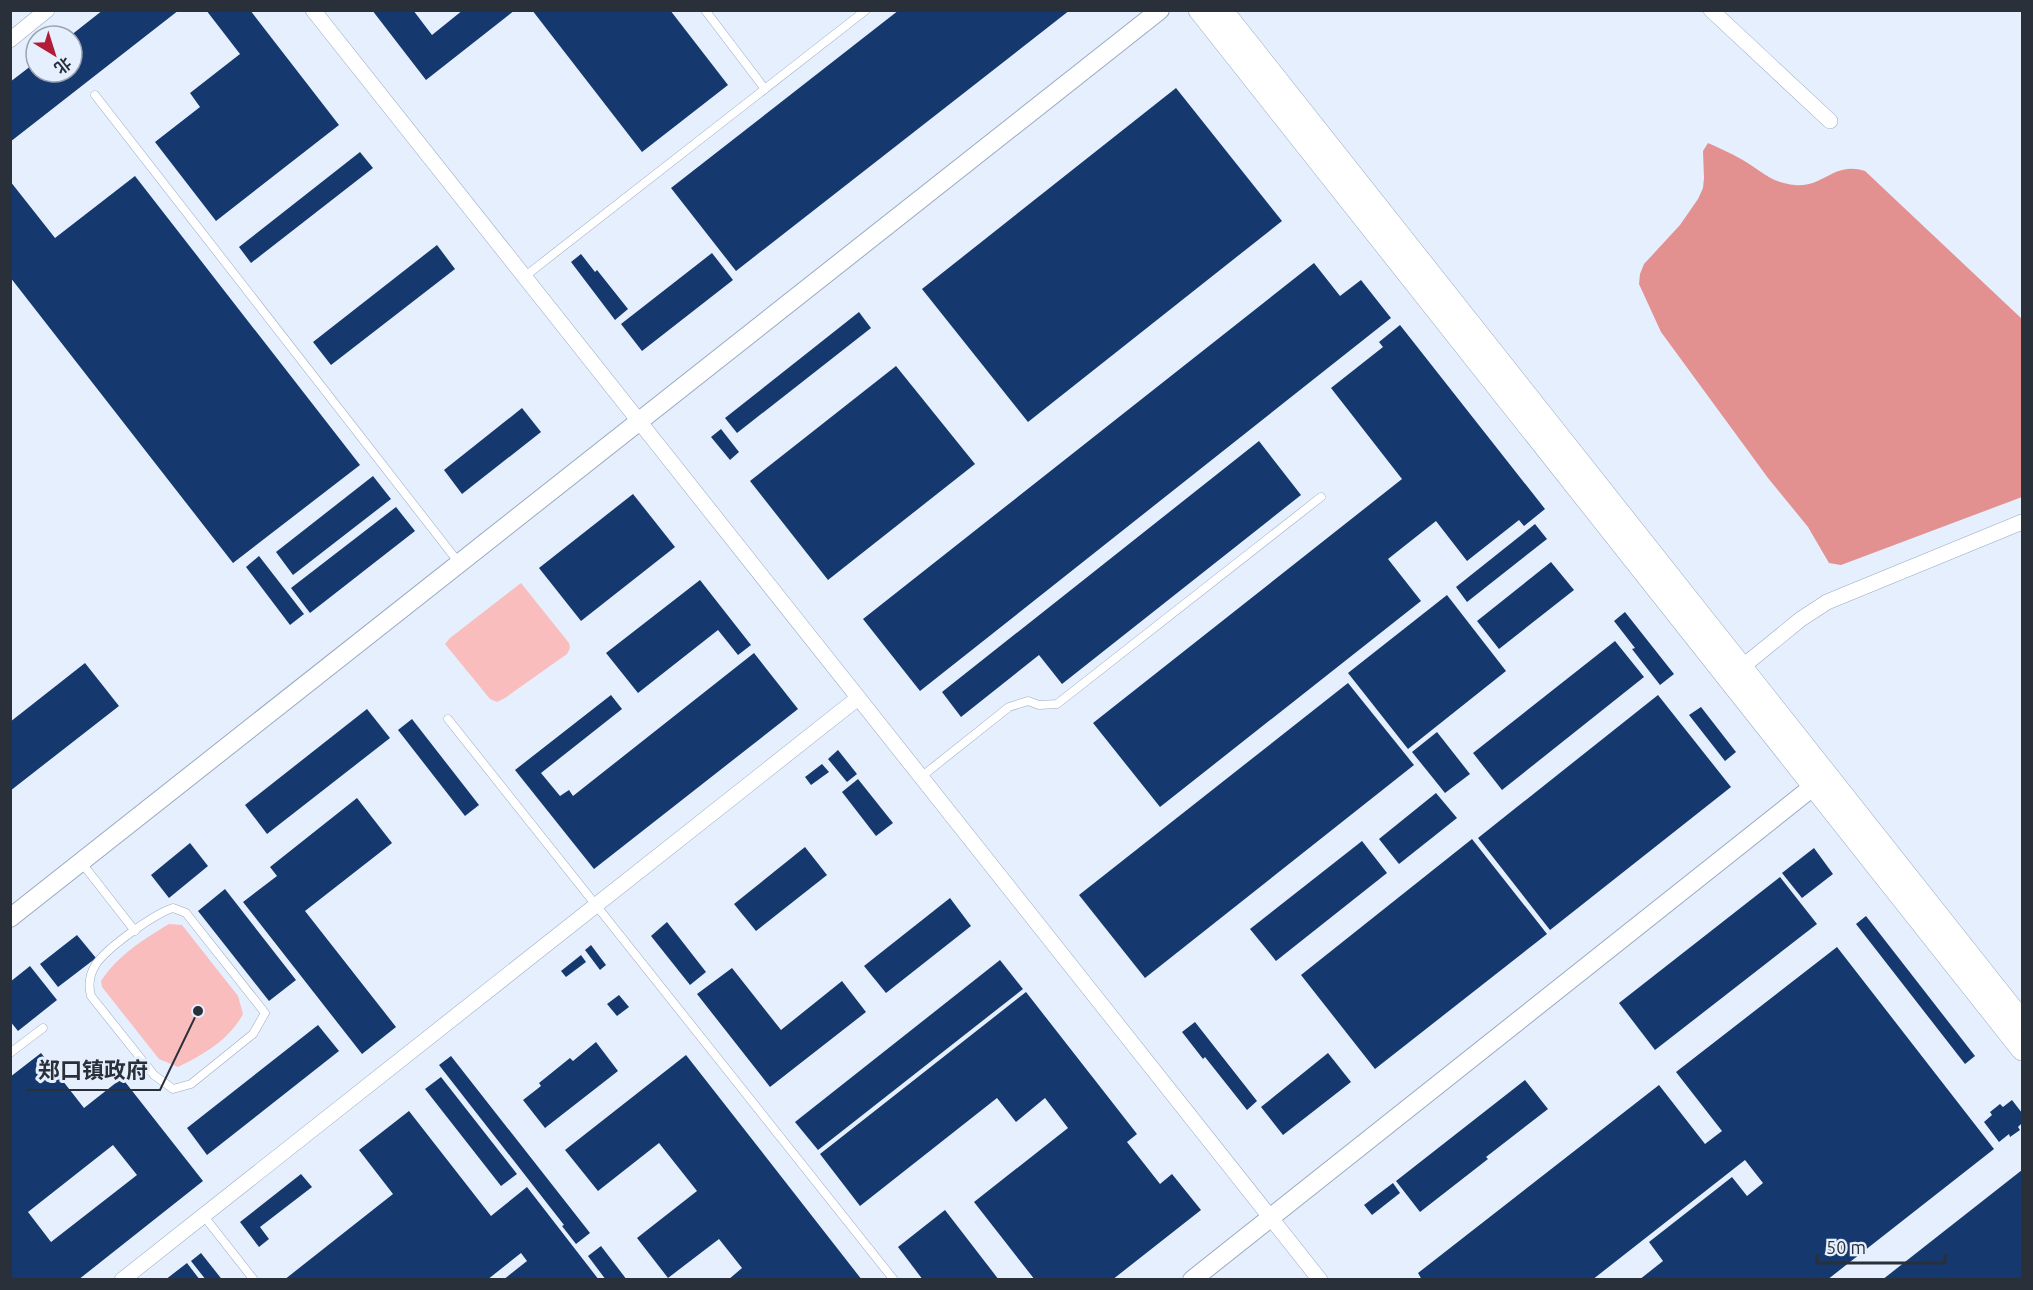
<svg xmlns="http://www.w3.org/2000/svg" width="2033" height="1290" viewBox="0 0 2033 1290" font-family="Ubuntu,'Noto Sans SC',sans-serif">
	<rect width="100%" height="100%" fill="#e5effe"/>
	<g fill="#fabdbd">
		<polygon points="521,583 569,643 570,648 567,654 505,698 497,702 490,699 445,644 450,638"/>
		<path d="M169,924L182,925L238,996L243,1014C229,1040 204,1054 178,1067L159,1059L102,987L101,981C117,956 144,939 169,924Z"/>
	</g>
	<path fill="#e39091" d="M1708,143C1719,148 1731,153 1741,159C1761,170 1770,183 1795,185C1823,188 1834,161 1865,171L2022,319V497L1841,565L1829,563L1808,527L1768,478L1661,332L1639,284L1640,274L1644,264L1680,225L1698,199L1703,188L1704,178L1703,151Z"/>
	<g fill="#15396e" fill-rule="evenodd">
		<polygon points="103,10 179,10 10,142 10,82 36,62 36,72 72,72 72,36 70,36"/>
		<polygon points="206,10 250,10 339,125 216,221 155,142 200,107 190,93 240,54"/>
		<polygon points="372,10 413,10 432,35 463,10 515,10 426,80"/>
		<polygon points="532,10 670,10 728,85 642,152"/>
		<polygon points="899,10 1070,10 736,271 671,188"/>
		<polygon points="1176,88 1282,221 1028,422 922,289"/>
		<polygon points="360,152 373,168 251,263 239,247"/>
		<polygon points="135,176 360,465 233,563 10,277 10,181 55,238"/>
		<polygon points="437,245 455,269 331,365 313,342"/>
		<polygon points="712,253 733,280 642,351 621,324"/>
		<polygon points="581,254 595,272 597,270 628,309 615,320 571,262"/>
		<polygon points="1314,263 1340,296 1361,280 1391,318 920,691 863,619"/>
		<polygon points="859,312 871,328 737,433 725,418"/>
		<polygon points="1400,325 1545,509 1524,526 1519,520 1467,561 1436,521 1388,559 1421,601 1160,807 1093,723 1402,479 1331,388 1383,347 1379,342"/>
		<polygon points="896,366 975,464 828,580 750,481"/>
		<polygon points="522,408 541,432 462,494 444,470"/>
		<polygon points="721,429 739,452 730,460 711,437"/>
		<polygon points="1259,441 1301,495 1062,684 1039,655 961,717 942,692"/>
		<polygon points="373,476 391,499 293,575 276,552"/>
		<polygon points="633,494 675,547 581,621 539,568"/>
		<polygon points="396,507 415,531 310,613 291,588"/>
		<polygon points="1535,524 1547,539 1467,602 1456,587"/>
		<polygon points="259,556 304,614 290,625 246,567"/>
		<polygon points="1551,562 1574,590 1499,649 1477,621"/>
		<polygon points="700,580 751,645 738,655 718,630 638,693 606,653"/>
		<polygon points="1447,595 1506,671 1408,749 1348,673"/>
		<polygon points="1625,612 1674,674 1660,685 1632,649 1635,648 1614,621"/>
		<polygon points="1615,641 1644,677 1502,790 1473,753"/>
		<polygon points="754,653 798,709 594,869 515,770 611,695 622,709 541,773 560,796 569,790 573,796"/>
		<polygon points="85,663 119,706 10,791 10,722"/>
		<polygon points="1348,683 1414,765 1145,978 1079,895"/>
		<polygon points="1658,695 1731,787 1550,930 1478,838"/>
		<polygon points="1701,707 1736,752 1725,761 1689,715"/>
		<polygon points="367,709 390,738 267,834 245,805"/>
		<polygon points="412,719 479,805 465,816 398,730"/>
		<polygon points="1437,732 1470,774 1445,793 1412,752"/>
		<polygon points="838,750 857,774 847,782 828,759"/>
		<polygon points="822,764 829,772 811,785 805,777"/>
		<polygon points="858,779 893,823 876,836 842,792"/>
		<polygon points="1436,793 1457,818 1399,864 1379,839"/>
		<polygon points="357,798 392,843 305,911 396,1027 362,1054 243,902 277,876 270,867"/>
		<polygon points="1472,839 1547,934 1375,1069 1301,975"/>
		<polygon points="1362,841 1387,873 1276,961 1250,929"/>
		<polygon points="190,843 208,866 169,898 151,875"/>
		<polygon points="805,847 827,875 756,931 734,904"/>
		<polygon points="1814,848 1833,874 1802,898 1782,873"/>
		<polygon points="1780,877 1817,924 1655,1050 1619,1003"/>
		<polygon points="225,889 296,980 269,1001 198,911"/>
		<polygon points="950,898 971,926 886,993 864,966"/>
		<polygon points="1866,916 1975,1056 1965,1064 1856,924"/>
		<polygon points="667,922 706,972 690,985 651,936"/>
		<polygon points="77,935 96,958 58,987 40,964"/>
		<polygon points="591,945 606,965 600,970 585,950"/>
		<polygon points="1837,947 1994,1149 1827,1280 1639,1280 1663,1261 1649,1242 1732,1177 1747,1196 1763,1183 1745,1160 1592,1280 1422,1280 1418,1273 1659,1085 1705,1144 1722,1131 1676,1072"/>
		<polygon points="581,955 586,962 566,977 561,971"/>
		<polygon points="1000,960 1023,989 818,1150 795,1122"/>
		<polygon points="30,966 57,1000 18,1031 10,1021 10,982"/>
		<polygon points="732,968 781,1030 842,981 866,1012 770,1087 697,994"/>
		<polygon points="1026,992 1137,1134 1127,1142 1160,1184 1172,1174 1201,1210 1112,1280 1035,1280 974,1202 1068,1128 1045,1098 1016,1122 997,1098 860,1206 820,1154"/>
		<polygon points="619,995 629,1007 617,1016 607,1004"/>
		<polygon points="1195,1022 1257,1101 1247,1110 1205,1057 1203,1059 1182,1032"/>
		<polygon points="318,1025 339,1051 207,1155 187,1128"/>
		<polygon points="596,1042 618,1071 545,1128 523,1100 541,1086 539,1083 570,1058 573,1061"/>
		<path d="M41,1053L84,1108L122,1078L203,1181L78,1280H10V1077ZM113,1145L137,1175L51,1242L28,1212Z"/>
		<polygon points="1328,1053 1351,1082 1283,1135 1261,1107"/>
		<polygon points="686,1055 787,1184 862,1280 728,1280 742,1268 719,1239 668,1278 637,1238 697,1191 659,1143 598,1191 565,1150"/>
		<polygon points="451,1056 590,1233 576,1244 562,1226 564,1225 439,1065"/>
		<polygon points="441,1077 517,1174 501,1186 425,1089"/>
		<polygon points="1525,1080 1548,1109 1486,1157 1488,1159 1420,1212 1396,1181"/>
		<polygon points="2012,1100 2022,1113 2022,1123 2018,1127 2020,1130 2010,1137 2009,1134 1999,1142 1984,1122 1992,1115 1990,1112 2000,1104 2003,1107"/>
		<polygon points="409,1111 491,1216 527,1187 599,1280 503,1280 527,1261 521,1253 487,1280 284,1280 393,1194 359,1150"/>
		<polygon points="2022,1170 2022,1280 1882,1280"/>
		<polygon points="301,1174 312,1187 260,1227 269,1239 259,1247 240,1222"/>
		<polygon points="1393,1183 1400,1193 1372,1215 1364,1205"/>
		<polygon points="945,1210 999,1280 923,1280 898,1247"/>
		<polygon points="601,1246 627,1280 606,1280 588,1256"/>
		<polygon points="201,1253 220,1277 222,1280 206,1280 191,1261"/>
		<polygon points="187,1263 200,1280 165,1280"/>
	</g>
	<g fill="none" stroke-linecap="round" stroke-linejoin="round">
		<g stroke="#9aaac1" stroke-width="9">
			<g id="service">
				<polyline points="705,10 765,89"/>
				<polyline points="95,95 459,563"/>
				<polyline points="524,277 866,10"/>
				<polyline points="448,719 894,1280"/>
				<polyline points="921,777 1009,707 1028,701 1039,705 1057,704 1321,497"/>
				<polyline points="81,862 135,931"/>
				<path d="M173,908L186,913L265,1013L253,1034L191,1084L173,1089L154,1075L91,996C88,985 89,975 96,964C108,947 154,914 173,908Z"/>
				<polyline points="10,1053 43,1028"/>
				<polyline points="203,1215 254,1280"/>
			</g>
		</g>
		<g stroke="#9aaac1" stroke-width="16">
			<g id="minor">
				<polyline points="313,10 1320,1280"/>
				<polyline points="1711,10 1830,121"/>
				<polyline points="10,40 47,10"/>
				<polyline points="1742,667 1801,619 1827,602 2022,522"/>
				<polyline points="122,1280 858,698"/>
			</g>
		</g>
		<g stroke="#9aaac1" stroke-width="20">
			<g id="tertiary">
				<polyline points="10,918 1160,10"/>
				<polyline points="1192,1280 1824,778"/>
			</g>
		</g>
		<g stroke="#9aaac1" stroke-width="22">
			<g id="secondary">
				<polyline points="1199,10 2022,1050"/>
				<polyline points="1222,10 2022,1021"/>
			</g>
		</g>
		<use href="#service" stroke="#fff" stroke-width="8"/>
		<use href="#minor" stroke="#fff" stroke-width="15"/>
		<use href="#tertiary" stroke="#fff" stroke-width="18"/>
		<use href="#secondary" stroke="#fff" stroke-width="21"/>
	</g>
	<path fill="none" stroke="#2a303a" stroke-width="2" d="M198 1011L160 1090H26"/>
	<circle fill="#2a303a" stroke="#e5effe" stroke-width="2" cx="198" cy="1011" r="6"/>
	<g font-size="22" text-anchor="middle" font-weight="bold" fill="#2a303a" stroke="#e5effe" stroke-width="6" stroke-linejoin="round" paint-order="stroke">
		<text x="93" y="1078">郑口镇政府</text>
	</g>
	<rect width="2033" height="1290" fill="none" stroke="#2a303a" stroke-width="24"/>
	<g transform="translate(54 54) rotate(142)"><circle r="28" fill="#e5effe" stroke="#9aa3b0" stroke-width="1.5"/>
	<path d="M0-4.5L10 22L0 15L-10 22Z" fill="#b11d36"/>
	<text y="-9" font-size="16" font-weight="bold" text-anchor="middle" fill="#2a303a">北</text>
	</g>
	<path d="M1817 1254v9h128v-9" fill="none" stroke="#2a303a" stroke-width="3"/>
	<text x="1826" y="1254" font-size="18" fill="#2a303a" stroke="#e5effe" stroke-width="4.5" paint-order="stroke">50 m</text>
</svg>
